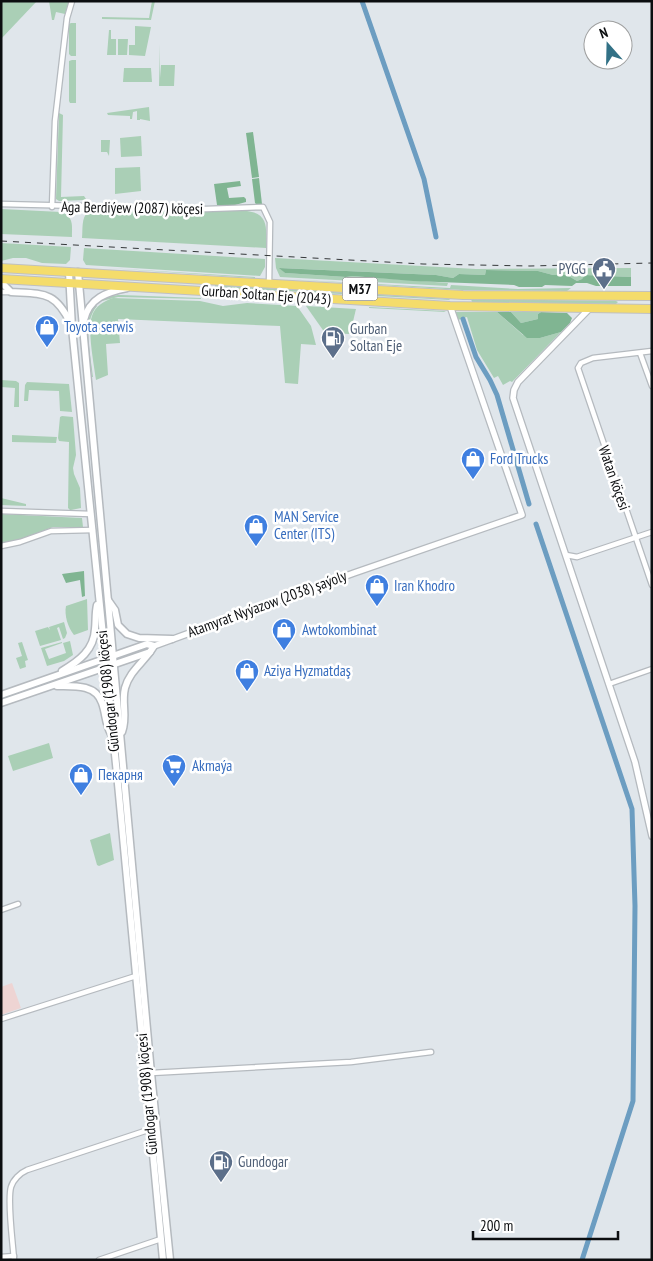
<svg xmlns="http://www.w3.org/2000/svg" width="653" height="1261" viewBox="0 0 653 1261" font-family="'PT Sans Narrow',sans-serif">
	<rect width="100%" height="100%" fill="#e0e6eb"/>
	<polygon fill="#eed4d3" points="12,983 21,1008 1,1015 1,987"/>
	<g fill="#aacfb6">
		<polygon points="1,1 37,1 1,39"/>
		<polygon points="49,1 69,1 65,14 56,12 54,20 52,20"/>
		<polygon points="152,1 155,1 151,20 102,19 102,17 149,18"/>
		<polygon points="71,23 76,23 76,56 71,56 69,54 69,24"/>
		<polygon points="135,26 151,27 145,56 129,55 129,45 135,45"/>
		<polygon points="109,30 111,30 111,39 116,39 116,55 107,55"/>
		<polygon points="118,39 128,39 127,55 118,55"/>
		<polygon points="160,44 160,78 161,65 175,65 174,86 159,86"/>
		<polygon points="72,60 76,60 76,103 70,103 69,101 69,61"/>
		<polygon points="124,68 151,68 152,82 123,82"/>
		<polygon points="149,107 150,121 140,119 140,120 137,120 137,111 133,112 132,119 130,119 130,116 108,115 107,113"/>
		<polygon points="59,113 63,115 61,197 84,196 86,199 84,200 59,201 56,199"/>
		<polygon points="141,136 142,156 121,157 120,138"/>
		<polygon points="101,140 110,140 109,156 107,152 101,152"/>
		<polygon points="140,167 141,191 115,194 115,168"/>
		<path d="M1,209L61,212C74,217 72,225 72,237L1,234Z"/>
		<path d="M143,211H247C270,214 266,230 266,248L82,238C83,229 81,218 88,212Z"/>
		<polygon points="1,243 71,247 70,260 66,264 42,263 26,258 13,258 1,261"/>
		<polygon points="84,248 265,259 265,267 260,276 86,265 83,260"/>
		<polygon points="275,258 476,269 631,268 631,277 585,275 582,279 577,281 567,275 553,275 538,271 486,270 485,275 459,274 453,278 436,275 280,268 285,273 346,277 353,276 448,283 447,286 280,277 276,268"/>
		<polygon points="107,268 255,277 255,278"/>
		<polygon points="284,279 450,288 451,285 518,289 571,288 567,291 462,290"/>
		<polygon points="215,285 449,299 450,300 232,288 215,287"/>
		<polygon points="118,295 121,295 201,298 201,299 118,297 98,302 108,297"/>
		<path d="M113,298L200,301L223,306L247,303L297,306L311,326L316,345L301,344L298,384L285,383L280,326L118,319L120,343L106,344L108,375L96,380C94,365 87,329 92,316C95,306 104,301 113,298Z"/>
		<polygon points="471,299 616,301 618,302 616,304 472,302"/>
		<path d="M96,305L97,306C82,324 91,355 93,377H92C90,355 80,323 96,305Z"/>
		<polygon points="306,306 356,309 350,334 325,333"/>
		<polygon points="369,307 444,311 446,312 369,308"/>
		<polygon points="454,312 497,312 523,335 540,338 561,332 512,382 510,381 503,385 498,376 494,378 477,350 467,317 458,320"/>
		<polygon points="511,312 541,312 538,314 538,319 521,323"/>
		<polygon points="1,380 16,381 19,383 19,407 14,407 15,388 1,387"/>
		<polygon points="27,382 69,384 72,412 60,411 59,391 29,390 28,401 24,401 25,385"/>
		<polygon points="62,416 73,417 76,455 73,468 74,474 80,488 81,508 71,510 71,511 68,508 69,442 59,441 58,438 60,417"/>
		<polygon points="12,435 57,437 56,443 12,442"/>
		<polygon points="1,498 26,504 26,506 1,505"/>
		<polygon points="1,514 82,518 83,527 53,527 18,540 1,543"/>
		<path d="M87,599L88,630L74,635C68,628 64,615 66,606Z"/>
		<polygon points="64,622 67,633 65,638 63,639 59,627 57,628 61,640 40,646 35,631 48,627 50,630 49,627"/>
		<polygon points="70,641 73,655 64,661 47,666 41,648 62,642 62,643 45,649 49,659 66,653 63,643"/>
		<polygon points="22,642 28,660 25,661 26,667 20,669 16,658 22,656 18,643"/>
		<polygon points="49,743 53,758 13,771 8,756"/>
		<polygon points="110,833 114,860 99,866 97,865 90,840"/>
	</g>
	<g fill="#80b592">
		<polygon points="253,132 259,177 252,178 246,133"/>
		<polygon points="259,178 262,204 257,205 255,203 252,179"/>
		<polygon points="240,181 241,186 227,188 229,198 244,197 246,199 246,202 235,205 217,205 214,184"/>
		<polygon points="279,268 436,275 453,278 459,274 485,275 486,270 538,271 553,275 567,275 577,281 582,279 585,275 631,277 631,286 596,286 587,283 576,283 572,286 545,285 542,287 519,287 514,285 413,281 353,276 346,277 285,273"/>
		<polygon points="497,312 511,312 521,323 538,319 538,314 541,312 567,313 572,318 570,323 561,332 540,338 527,338"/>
		<polygon points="84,571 85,596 82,597 80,580 66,583 62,574"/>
	</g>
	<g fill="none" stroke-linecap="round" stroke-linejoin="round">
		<g stroke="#6c9dc1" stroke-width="5">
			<polyline points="362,1 424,179 436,237"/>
			<polyline points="463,319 476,357 490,380 497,395 529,504"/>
			<polyline points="536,524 632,809 635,906 633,1101 582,1260"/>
		</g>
		<g stroke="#b5babf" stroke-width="7">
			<g id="minor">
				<polyline points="1,204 206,209 263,207 270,222 269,284"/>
				<polyline points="52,207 55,121 67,18 72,1"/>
				<polyline points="1,292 11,292"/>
				<polyline points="652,351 593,358 581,363 578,368 652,585"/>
				<polyline points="640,353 652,386"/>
				<polyline points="1,511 91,514"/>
				<polyline points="1,546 20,542 51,531 93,530"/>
				<polyline points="566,555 577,557 652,532"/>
				<polyline points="609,684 652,669"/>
				<polyline points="1,910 18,904"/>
				<polyline points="1,1019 136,976"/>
				<polyline points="151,1073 351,1062 431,1052"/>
				<polyline points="1,1257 14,1256"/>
				<path d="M14,1260C13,1244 7,1201 11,1187C13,1180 20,1173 27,1170L151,1129"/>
				<polyline points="99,1260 161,1239"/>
			</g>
		</g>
		<g stroke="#b5babf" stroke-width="8">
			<g id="tertiary">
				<polyline points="589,309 518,382 514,390 513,398 635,762 652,836"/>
				<polyline points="154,646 354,573 522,515 450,306"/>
			</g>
		</g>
		<g stroke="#b5babf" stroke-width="9">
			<g id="secondary">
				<polyline points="69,272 72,328 118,784 163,1260"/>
				<polyline points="78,272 151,1073 170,1260"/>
				<path d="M1,282L11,292C44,294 55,291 71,324"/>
				<path d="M84,320C89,298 107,292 127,288"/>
				<polyline points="108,600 115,610 118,625 127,634 139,638 172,639"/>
				<path d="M62,671C79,661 94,650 95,629C96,621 95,614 97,605"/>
				<path d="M57,686C73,686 96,684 102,703C106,714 105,723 111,734"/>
				<polyline points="1,695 147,644 154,646 150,652 1,703"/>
				<path d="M122,732C128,715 121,705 125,688C129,673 141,664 150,652"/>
			</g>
		</g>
		<g stroke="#c0c0c1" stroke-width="10">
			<g id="trunk">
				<polyline points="1,268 463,295 652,296"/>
				<polyline points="1,279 450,306 652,309"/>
			</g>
		</g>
		<use href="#minor" stroke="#fff" stroke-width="4.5"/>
		<use href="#tertiary" stroke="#fff" stroke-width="5.5"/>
		<use href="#secondary" stroke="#fff" stroke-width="6"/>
		<use href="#trunk" stroke="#f4dc6b" stroke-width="8"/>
		<polyline stroke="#35383a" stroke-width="1" stroke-dasharray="6 6" stroke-linecap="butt" points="1,241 423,264 530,266 652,263"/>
	</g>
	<defs>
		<g id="civic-pin" transform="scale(1.25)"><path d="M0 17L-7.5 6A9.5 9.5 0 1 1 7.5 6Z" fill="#5c6f8a" stroke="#fff"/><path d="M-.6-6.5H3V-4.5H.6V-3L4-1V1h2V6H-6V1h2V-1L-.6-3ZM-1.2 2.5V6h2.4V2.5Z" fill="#fff"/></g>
		<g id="shop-pin" transform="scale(1.25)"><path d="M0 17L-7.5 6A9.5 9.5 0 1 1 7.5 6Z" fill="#3f7fe0" stroke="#fff"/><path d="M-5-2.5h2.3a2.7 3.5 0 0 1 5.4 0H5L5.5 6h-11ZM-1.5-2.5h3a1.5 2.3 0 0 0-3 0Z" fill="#fff"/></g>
		<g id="fuel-pin" transform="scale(1.25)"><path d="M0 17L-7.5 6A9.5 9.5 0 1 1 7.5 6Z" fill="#5c6f8a" stroke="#fff"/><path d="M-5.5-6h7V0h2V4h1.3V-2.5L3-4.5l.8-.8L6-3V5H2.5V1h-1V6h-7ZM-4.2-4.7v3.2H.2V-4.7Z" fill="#fff"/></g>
		<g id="supermarket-pin" transform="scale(1.25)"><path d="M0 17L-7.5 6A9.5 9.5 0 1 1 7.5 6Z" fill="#3f7fe0" stroke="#fff"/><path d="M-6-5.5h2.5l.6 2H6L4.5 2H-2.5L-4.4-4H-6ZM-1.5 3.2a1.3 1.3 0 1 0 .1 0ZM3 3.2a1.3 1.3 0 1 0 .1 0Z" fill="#fff"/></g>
	</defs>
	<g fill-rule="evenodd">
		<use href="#civic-pin" x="604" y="269"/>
		<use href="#shop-pin" x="47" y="327"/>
		<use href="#fuel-pin" x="333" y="338"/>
		<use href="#shop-pin" x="473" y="459"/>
		<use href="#shop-pin" x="256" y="526"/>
		<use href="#shop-pin" x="377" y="586"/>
		<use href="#shop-pin" x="284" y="630"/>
		<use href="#shop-pin" x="247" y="671"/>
		<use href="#supermarket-pin" x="174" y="766"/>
		<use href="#shop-pin" x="81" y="775"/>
		<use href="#fuel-pin" x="221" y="1162"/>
	</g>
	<g text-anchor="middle" stroke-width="5" stroke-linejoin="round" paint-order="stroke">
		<rect fill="#fff" stroke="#555658" stroke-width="1" x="342.5" y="277.5" width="35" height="23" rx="4"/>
		<g font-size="14" font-weight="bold" fill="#0c0e10">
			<text x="360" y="294">M37</text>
		</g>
		<g font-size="15" fill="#0c0e10" stroke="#fff">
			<text transform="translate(132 208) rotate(1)" y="5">Aga Berdiýew (2087) köçesi</text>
			<text transform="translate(266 295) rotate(4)" y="5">Gurban Soltan Eje (2043)</text>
			<text transform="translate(614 478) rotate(71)" y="5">Watan köçesi</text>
			<text transform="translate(267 604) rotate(-20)" y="5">Atamyrat Nyýazow (2038) şaýoly</text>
			<text transform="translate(108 691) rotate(-96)" y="5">Gündogar (1908) köçesi</text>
			<text transform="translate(147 1094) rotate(-95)" y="5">Gündogar (1908) köçesi</text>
		</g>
		<g font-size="15" fill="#4e5e75" stroke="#fff" text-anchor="start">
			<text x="586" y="274" text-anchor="end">PYGG</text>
			<text x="350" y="334">Gurban<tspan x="350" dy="17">Soltan Eje</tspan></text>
			<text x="238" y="1167">Gundogar</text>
		</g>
		<g font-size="15" fill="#366cbe" stroke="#fff" text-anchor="start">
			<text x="64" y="332">Toyota serwis</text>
			<text x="490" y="464">Ford Trucks</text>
			<text x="274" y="522">MAN Service<tspan x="274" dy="17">Center (ITS)</tspan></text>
			<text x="394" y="591">Iran Khodro</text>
			<text x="302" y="635">Awtokombinat</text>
			<text x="264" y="676">Aziya Hyzmatdaş</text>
			<text x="192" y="771">Аkmaýa</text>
			<text x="98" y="780">Пекарня</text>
		</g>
	</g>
	<rect width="653" height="1261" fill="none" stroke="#0c0e10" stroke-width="5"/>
	<g transform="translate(608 45) rotate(340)"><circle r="24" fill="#ffffff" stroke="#9e9f9f"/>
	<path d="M0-4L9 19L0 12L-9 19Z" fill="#327186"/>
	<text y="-8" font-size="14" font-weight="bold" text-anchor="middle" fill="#0c0e10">N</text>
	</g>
	<path d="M473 1231v8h145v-8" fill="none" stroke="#0c0e10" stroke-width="2.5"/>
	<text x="480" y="1231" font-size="15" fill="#0c0e10" stroke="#ffffff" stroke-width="4" paint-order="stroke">200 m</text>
</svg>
